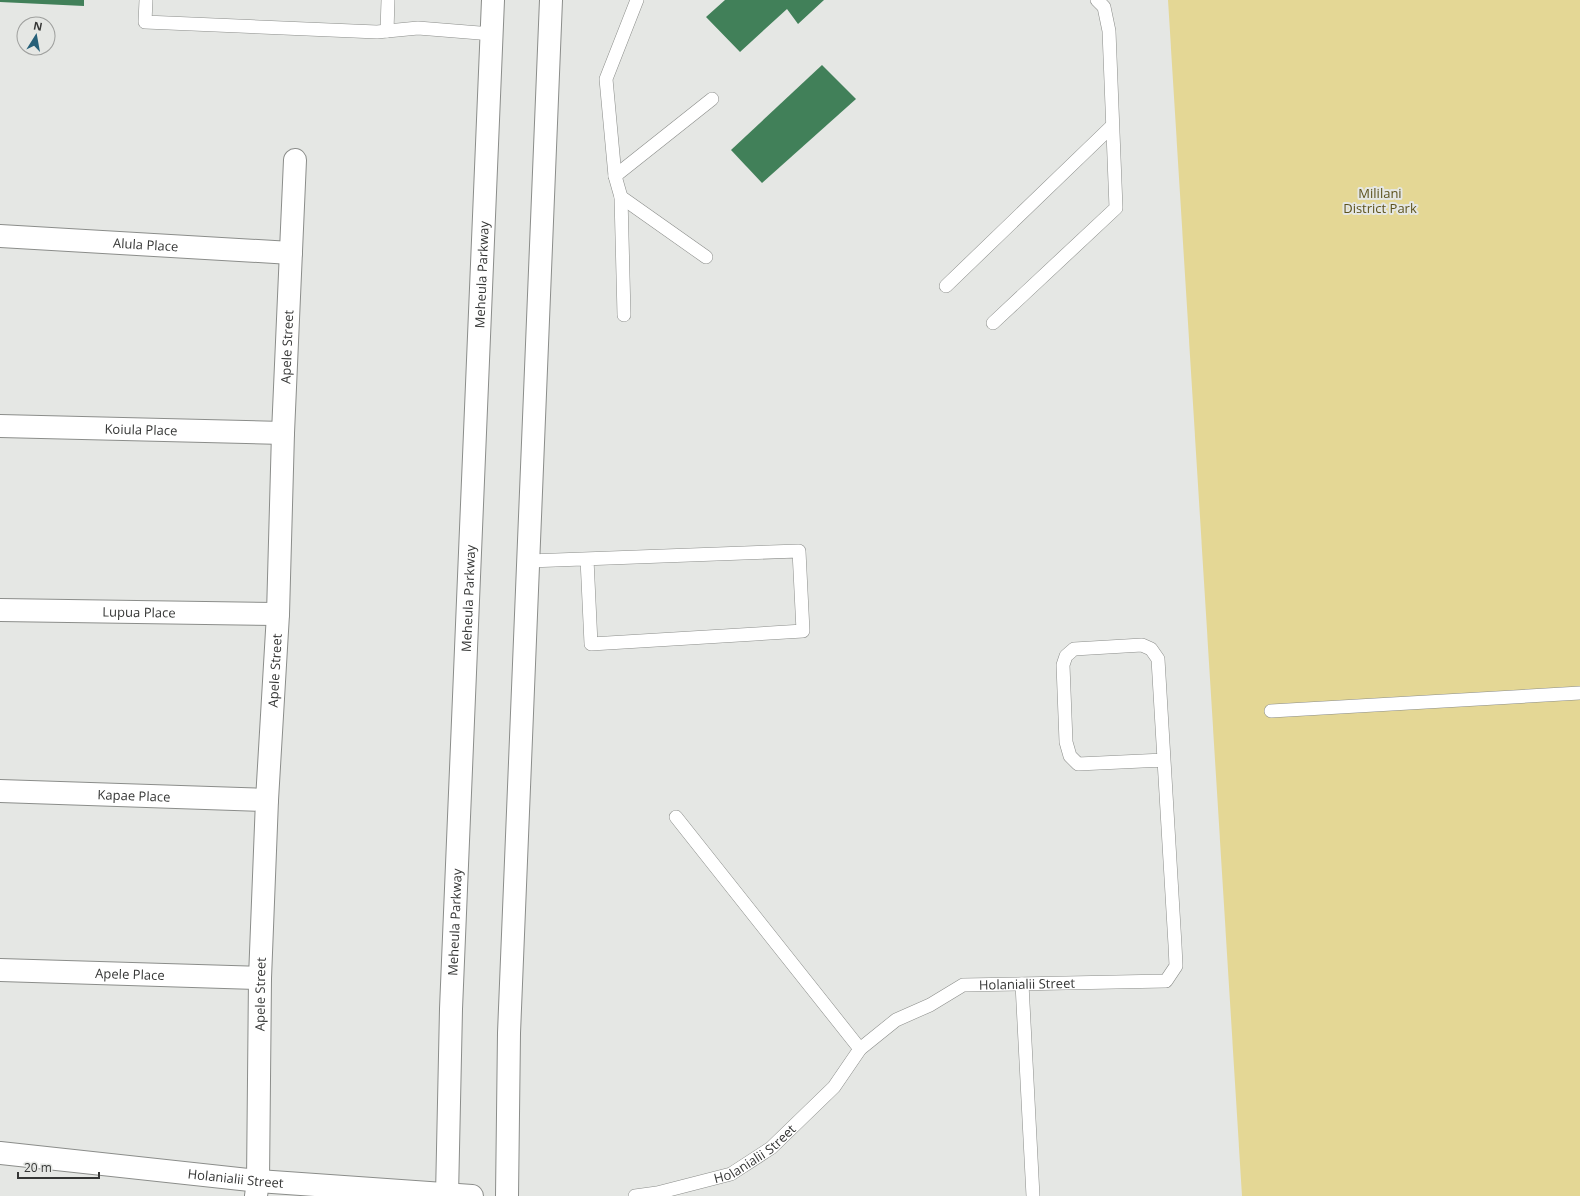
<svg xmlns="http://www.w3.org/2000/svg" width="1580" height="1196" viewBox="0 0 1580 1196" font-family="'Open Sans',sans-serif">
	<rect width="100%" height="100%" fill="#e5e7e4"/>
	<polygon fill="#e4d795" points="1168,0 1580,0 1580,1196 1242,1196"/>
	<g fill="#418059">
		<polygon points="0,0 84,0 84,6 0,2"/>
		<polygon points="725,0 824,0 798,24 787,9 740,52 706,17"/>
		<polygon points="822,65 856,99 762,183 731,150"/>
	</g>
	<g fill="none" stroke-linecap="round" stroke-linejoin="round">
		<g stroke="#8b8d8a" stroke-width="14">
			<g id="service">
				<polyline points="146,0 145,22 377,32 418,28 492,34"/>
				<polyline points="387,31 388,0"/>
				<polyline points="615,176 712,99"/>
				<polyline points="621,197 706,257"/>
				<polyline points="946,286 1112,126"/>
				<polyline points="624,315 621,197 615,176 606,79 637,0"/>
				<polyline points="993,323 1116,208 1109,31 1104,7 1097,0"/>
				<polyline points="529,561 799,551 803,631 591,644 587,559"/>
				<polyline points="1271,711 1580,693"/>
				<polyline points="676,817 860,1049"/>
				<polyline points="1022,984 1033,1196"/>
				<path id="s1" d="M635,1196L657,1193L731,1174L771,1148L834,1087L860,1049L896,1020L930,1005L963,985L1166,981L1176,966L1175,945L1158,659L1151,649L1142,645L1074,649L1066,656L1063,665L1066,742L1070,756L1078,764L1164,760"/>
			</g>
		</g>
		<g stroke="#8b8d8a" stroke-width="24">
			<g id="minor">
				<path id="s2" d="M0,236L291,253"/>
				<path id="s3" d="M0,426L283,433"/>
				<path id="s4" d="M0,610L278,614"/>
				<path id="s5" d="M0,791L267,800"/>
				<path id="s6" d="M0,970L260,978"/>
				<path id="s7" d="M256,1196L258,1181L260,978L267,800L278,614L283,433L295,160"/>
			</g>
		</g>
		<g stroke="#8b8d8a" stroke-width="24">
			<g id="tertiary">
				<path id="s8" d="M0,1153L258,1181L472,1196"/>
				<path id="s9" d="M447,1196L451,1009L493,0"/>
				<polyline points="507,1196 509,1033 551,0"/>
			</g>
		</g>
		<use href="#service" stroke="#fff" stroke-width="13"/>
		<use href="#minor" stroke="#fff" stroke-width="22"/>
		<use href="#tertiary" stroke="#fff" stroke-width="22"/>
	</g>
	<g text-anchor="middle" stroke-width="4" stroke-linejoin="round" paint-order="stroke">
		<g font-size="13" fill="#5c521d" stroke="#e5e7e4">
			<text x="1380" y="198">Mililani<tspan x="1380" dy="15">District Park</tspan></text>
		</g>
		<g font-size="13" fill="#353635" stroke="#e5e7e4">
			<text dy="5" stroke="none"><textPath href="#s2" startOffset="146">Alula Place</textPath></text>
			<text dy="5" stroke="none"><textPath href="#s9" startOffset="922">Meheula Parkway</textPath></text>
			<text dy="5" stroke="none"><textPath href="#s7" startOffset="850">Apele Street</textPath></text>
			<text dy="5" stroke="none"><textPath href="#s3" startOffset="141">Koiula Place</textPath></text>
			<text dy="5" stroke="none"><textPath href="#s9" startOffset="598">Meheula Parkway</textPath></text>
			<text dy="5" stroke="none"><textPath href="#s4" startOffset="139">Lupua Place</textPath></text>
			<text dy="5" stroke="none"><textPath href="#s7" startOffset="526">Apele Street</textPath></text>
			<text dy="5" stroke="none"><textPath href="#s5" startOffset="134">Kapae Place</textPath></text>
			<text dy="5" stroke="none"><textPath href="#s9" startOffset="274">Meheula Parkway</textPath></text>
			<text dy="5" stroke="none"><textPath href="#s6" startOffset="130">Apele Place</textPath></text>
			<text dy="5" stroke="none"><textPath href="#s1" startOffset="466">Holanialii Street</textPath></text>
			<text dy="5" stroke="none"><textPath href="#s7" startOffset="202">Apele Street</textPath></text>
			<text dy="5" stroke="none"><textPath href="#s1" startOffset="129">Holanialii Street</textPath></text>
			<text dy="5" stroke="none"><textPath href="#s8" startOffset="237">Holanialii Street</textPath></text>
		</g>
	</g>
	<g transform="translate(36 36) rotate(11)"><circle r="19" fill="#e5e7e4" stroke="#9fa09e"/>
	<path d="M0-3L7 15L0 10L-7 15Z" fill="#266079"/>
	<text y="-6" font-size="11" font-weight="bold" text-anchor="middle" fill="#353635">N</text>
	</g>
	<path d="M18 1172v6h81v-6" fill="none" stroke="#353635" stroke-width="2"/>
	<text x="24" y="1172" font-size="12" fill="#353635" stroke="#e5e7e4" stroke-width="3" paint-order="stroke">20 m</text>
</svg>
